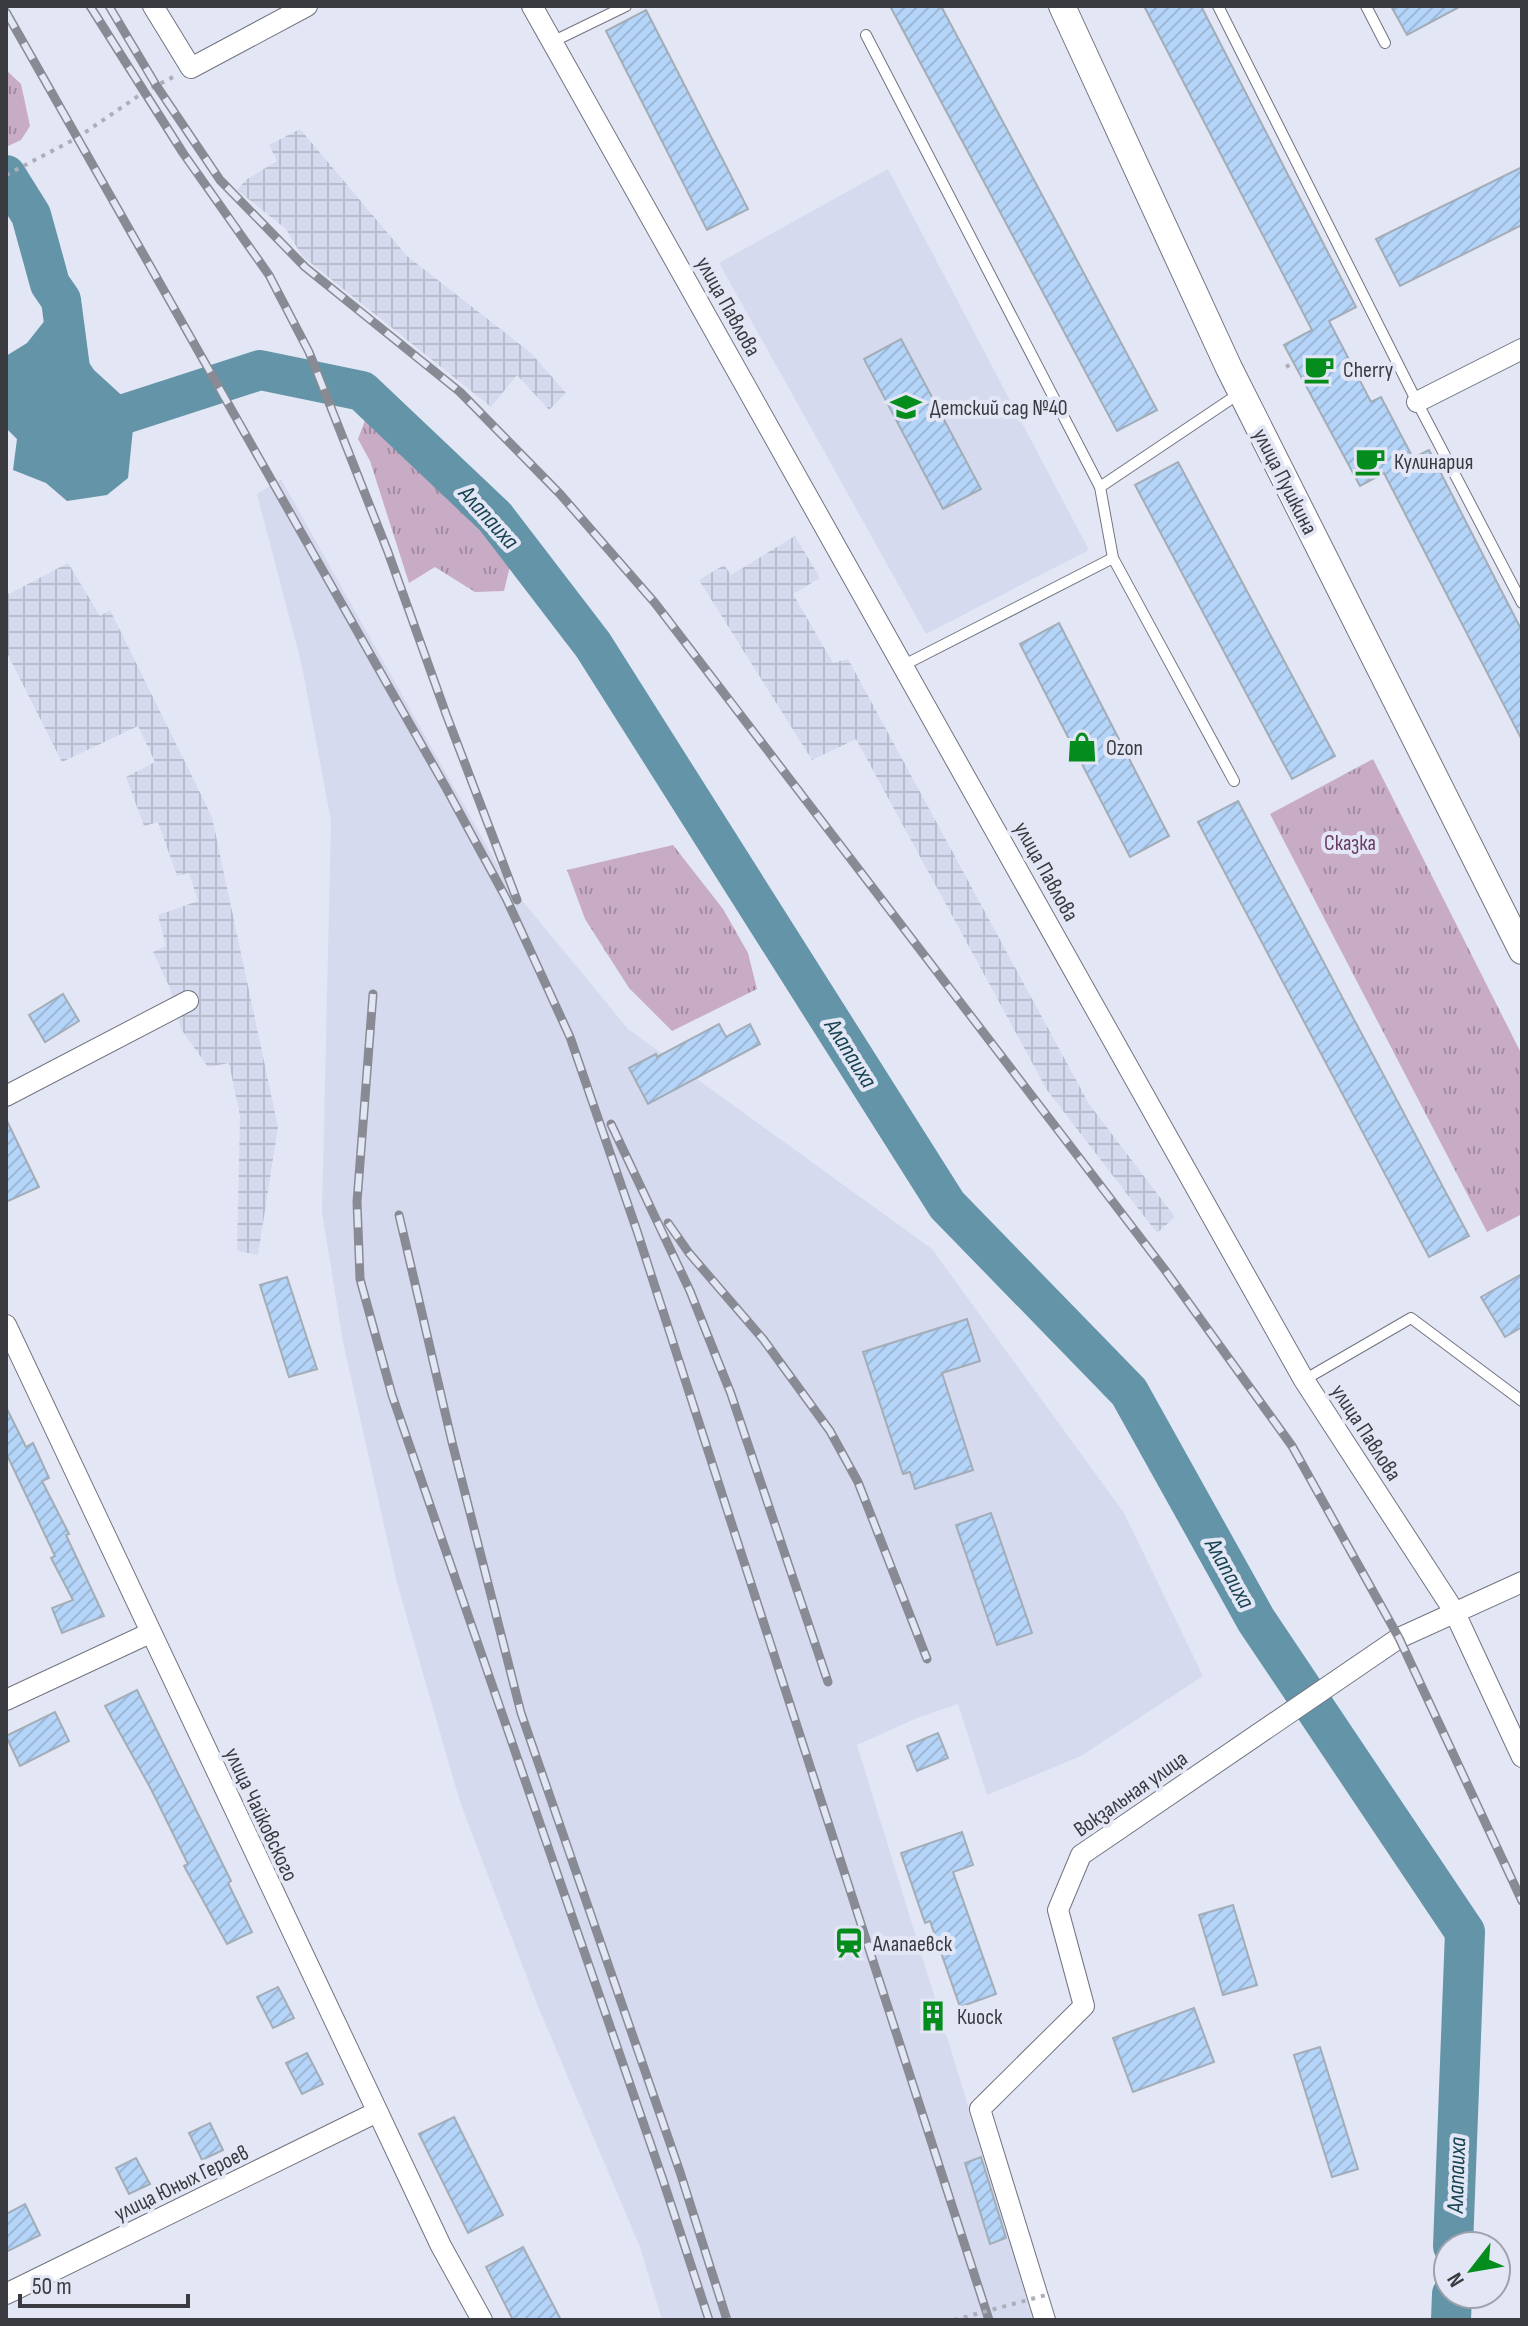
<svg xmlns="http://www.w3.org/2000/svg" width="1528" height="2326" viewBox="0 0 1528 2326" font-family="'Sofia Sans Condensed',sans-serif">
	<defs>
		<pattern id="industrial-grid" width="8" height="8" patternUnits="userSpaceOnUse" patternTransform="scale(2)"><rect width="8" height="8" fill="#d6daee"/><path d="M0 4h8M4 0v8" fill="none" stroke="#b8bccd"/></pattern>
		<pattern id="grass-tufts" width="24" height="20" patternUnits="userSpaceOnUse" patternTransform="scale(2)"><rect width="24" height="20" fill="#c8abc4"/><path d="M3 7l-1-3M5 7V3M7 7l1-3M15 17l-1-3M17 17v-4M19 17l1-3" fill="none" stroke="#a38ca1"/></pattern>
		<pattern id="building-hatch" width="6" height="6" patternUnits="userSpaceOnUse" patternTransform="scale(2)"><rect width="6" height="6" fill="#b4d4f8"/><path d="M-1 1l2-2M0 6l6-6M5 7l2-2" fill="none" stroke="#9cb7d6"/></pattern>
	</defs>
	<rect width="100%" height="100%" fill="#e3e6f4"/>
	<g fill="#d6daee">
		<polygon points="888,169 1089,550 926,634 719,263"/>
		<polygon points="281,479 507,882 628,1029 932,1249 1124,1513 1203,1676 1081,1756 987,1795 958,1704 917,1718 857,1745 1034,2320 662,2320 640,2247 539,2009 460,1802 397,1583 343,1342 322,1212 331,821 302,666 257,494"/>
	</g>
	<g fill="url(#industrial-grid)">
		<polygon points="300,129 407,256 531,353 566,393 549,410 517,375 491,407 302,256 286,229 237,190 246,180 277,161 269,145"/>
		<polygon points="795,536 820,578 793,594 833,663 848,659 1089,1104 1175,1217 1157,1233 1047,1090 856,739 812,760 699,580 724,565 731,575"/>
		<polygon points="68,563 100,616 110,610 212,817 278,1127 258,1255 237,1251 240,1116 229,1063 208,1067 181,1029 170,988 153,952 166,946 158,915 198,901 189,873 177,876 158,822 144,826 126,777 155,762 138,726 62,762 6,651 6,590 9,594"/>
	</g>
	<g fill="url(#grass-tufts)">
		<polygon points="6,70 21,84 30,126 21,140 6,147"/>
		<polygon points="367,415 408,454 447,484 510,566 504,591 475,592 435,567 409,583 370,461 358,439"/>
		<polygon points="1373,759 1522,1055 1522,1214 1487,1232 1270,814"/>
		<polygon points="673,845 723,909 748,953 757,989 672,1031 629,988 585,919 567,870"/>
	</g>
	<polygon fill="#6394a7" points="61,300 62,322 94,370 129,402 133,429 128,478 107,495 67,501 46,483 13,470 17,439 6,428 6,356 27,343"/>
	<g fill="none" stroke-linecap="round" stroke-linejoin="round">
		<g stroke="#6394a7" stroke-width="40">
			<polyline points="6,175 31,215 50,284 61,300 78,429 260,370 362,391 495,517 593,645 947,1205 1129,1392 1256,1620 1465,1932 1453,2246"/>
			<polyline points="1451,2320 1452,2294"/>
		</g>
	</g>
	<g fill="url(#building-hatch)" stroke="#a3adb8" stroke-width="2">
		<polygon points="890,6 941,6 1157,410 1117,431"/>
		<polygon points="1144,6 1201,6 1356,307 1329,321 1371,402 1381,397 1413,458 1429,450 1522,631 1522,740 1384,473 1360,486 1284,345 1312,330"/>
		<polygon points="1391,6 1461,6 1407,35"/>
		<polygon points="646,10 748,209 707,230 606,31"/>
		<polygon points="1522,167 1522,225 1400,286 1376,239"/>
		<polygon points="901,339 981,489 943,509 864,359"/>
		<polygon points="1178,462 1335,756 1292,779 1135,485"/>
		<polygon points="1059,623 1169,836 1130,857 1020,644"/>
		<polygon points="1238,801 1469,1236 1429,1257 1198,822"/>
		<polygon points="63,994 79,1021 45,1042 29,1015"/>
		<polygon points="719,1024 726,1037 750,1024 760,1044 648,1104 629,1068 656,1054 657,1057"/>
		<polygon points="6,1119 39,1187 6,1202"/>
		<polygon points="1522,1274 1522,1327 1505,1337 1481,1297"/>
		<polygon points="287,1277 317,1369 289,1377 260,1285"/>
		<polygon points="967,1319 980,1361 942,1373 973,1470 915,1489 910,1472 903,1474 863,1352"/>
		<polygon points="6,1407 26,1447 33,1443 49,1478 42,1481 69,1534 66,1535 104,1616 62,1633 52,1608 73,1600 51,1558 55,1556 6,1453"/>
		<polygon points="991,1513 1032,1633 997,1645 956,1525"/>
		<polygon points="137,1690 231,1881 228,1883 252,1932 227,1944 184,1866 188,1864 151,1789 105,1706"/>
		<polygon points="55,1712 69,1741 20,1766 6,1736"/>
		<polygon points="938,1733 948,1758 917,1771 907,1746"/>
		<polygon points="962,1832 973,1865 953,1872 996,1994 960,2007 930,1921 925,1923 901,1853"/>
		<polygon points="1233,1905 1257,1985 1223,1995 1199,1915"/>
		<polygon points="278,1987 294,2018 273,2028 257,1997"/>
		<polygon points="1194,2008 1214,2062 1133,2092 1113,2038"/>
		<polygon points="1320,2047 1358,2169 1332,2177 1294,2055"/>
		<polygon points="307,2053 323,2084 302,2094 286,2063"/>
		<polygon points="454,2117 503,2215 468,2233 419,2134"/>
		<polygon points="210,2123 223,2150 202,2160 189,2133"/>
		<polygon points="981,2157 1006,2238 990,2244 965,2163"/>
		<polygon points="136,2158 150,2184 129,2194 116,2168"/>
		<polygon points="25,2204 40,2235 6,2252 6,2214"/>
		<polygon points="523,2247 561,2320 513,2320 486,2267"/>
	</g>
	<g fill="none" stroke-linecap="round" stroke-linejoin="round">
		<g stroke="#727481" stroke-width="12">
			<g id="service">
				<polyline points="1218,6 1417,402 1522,603"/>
				<polyline points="1366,6 1385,43"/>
				<polyline points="866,35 1100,487"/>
				<polyline points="552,42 626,6"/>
				<polyline points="1113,558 1234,781"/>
				<polyline points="904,665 1113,558 1100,487 1240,393"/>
				<polyline points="1304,1380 1411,1318 1522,1401"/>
			</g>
		</g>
		<g stroke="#727481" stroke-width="22">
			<g id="minor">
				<polyline points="153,6 191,68 307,6"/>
				<polyline points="532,6 1304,1380 1454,1611 1522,1757"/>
				<polyline points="1417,402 1522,349"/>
				<polyline points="6,1096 188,1001"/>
				<polyline points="6,1325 441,2246 482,2320"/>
				<polyline points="6,1700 150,1633"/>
				<polyline points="6,2294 377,2112"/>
				<polyline points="1045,2320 980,2109 1084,2006 1058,1910 1081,1855 1399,1638 1522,1582"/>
			</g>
		</g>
		<g stroke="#727481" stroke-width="28">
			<polyline id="tertiary" points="1062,6 1229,368 1522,951"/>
		</g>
		<g stroke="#acaeb9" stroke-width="4" stroke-dasharray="4 6" stroke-linecap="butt">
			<polyline points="6,175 77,138 144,92 175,76"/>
			<polyline points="1286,367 1294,362"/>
		</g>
		<use href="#service" stroke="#fff" stroke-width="10"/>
		<use href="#minor" stroke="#fff" stroke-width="20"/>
		<use href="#tertiary" stroke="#fff" stroke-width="26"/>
		<g stroke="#898b94" stroke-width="9">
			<g id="rail">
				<polyline points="90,6 183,153 269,275 309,352 388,552 446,714 517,900"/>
				<polyline points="109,6 156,85 220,180 305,267 460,392 560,494 655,603 1165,1270 1292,1446 1399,1638 1522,1901"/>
				<polyline points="6,12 445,786 506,898 570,1037 637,1231 989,2320"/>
				<polyline points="373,994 357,1202 360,1279 392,1395 662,2177 709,2320"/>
				<polyline points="611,1124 690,1291 731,1394 828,1682"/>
				<polyline points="399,1215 452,1442 521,1713 680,2172 727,2320"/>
				<polyline points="668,1223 689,1253 763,1339 830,1431 858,1482 927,1659"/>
			</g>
		</g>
		<use href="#rail" stroke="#e3e6f4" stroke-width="6" stroke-dasharray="18" stroke-linecap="butt"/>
		<polyline stroke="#acaeb9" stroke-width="4" stroke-dasharray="4 6" stroke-linecap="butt" points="954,2320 1046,2295"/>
	</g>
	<defs>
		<g id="cafe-bare" transform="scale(2.4)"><path d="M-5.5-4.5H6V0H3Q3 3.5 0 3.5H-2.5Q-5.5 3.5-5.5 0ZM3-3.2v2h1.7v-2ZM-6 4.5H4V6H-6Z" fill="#048d1c" stroke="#e3e6f4" stroke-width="2.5" paint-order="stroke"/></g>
		<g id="school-bare" transform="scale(2.4)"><path d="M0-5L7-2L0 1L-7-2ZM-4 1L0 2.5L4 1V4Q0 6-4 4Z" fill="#048d1c" stroke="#e3e6f4" stroke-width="2.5" paint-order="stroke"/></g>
		<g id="shop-bare" transform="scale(2.4)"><path d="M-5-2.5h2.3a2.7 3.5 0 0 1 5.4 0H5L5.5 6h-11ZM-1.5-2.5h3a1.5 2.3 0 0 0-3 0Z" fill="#048d1c" stroke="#e3e6f4" stroke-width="2.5" paint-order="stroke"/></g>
		<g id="station-bare" transform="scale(2.4)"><path d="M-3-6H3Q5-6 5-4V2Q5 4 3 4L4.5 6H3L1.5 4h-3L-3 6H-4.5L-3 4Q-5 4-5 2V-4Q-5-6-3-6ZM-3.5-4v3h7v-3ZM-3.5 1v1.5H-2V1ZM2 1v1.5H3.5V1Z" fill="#048d1c" stroke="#e3e6f4" stroke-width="2.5" paint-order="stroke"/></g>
		<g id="building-bare" transform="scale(2.4)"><path d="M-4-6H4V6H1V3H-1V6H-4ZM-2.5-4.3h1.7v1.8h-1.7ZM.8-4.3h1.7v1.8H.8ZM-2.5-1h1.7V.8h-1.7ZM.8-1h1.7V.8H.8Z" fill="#048d1c" stroke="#e3e6f4" stroke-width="2.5" paint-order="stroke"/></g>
	</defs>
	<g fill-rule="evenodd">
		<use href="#cafe-bare" x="1319" y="369"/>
		<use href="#school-bare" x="906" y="407"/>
		<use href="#cafe-bare" x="1370" y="461"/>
		<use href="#shop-bare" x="1082" y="747"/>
		<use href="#station-bare" x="849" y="1943"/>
		<use href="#building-bare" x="933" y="2016"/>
	</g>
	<g text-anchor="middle" stroke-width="8" stroke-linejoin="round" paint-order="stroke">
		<g font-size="22" fill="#3a3b40" stroke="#e3e6f4">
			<text transform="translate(729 306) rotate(61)" y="8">улица Павлова</text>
			<text transform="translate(1286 481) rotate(63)" y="8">улица Пушкина</text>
			<text transform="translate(1047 871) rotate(61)" y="8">улица Павлова</text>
			<text transform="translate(1367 1432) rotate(57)" y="8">улица Павлова</text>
			<text transform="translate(1130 1793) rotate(-35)" y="8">Вокзальная улица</text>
			<text transform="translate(262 1814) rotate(65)" y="8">улица Чайковского</text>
			<text transform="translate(181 2182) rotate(-26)" y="8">улица Юных Героев</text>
		</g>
		<g font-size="22" fill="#3a3b40" stroke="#e3e6f4" text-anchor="start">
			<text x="1343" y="377">Cherry</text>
			<text x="930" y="415">Детский сад №40</text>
			<text x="1394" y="469">Кулинария</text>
			<text x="1106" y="755">Ozon</text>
			<text x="873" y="1951">Алапаевск</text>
			<text x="957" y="2024">Киоск</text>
		</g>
		<g font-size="22" fill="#693a64" stroke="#e3e6f4">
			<text x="1350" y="850">Сказка</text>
		</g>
		<g font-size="24" font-style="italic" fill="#164251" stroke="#e3e6f4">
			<text transform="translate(489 517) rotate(48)" y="8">Алапаиха</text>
			<text transform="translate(851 1053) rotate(58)" y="8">Алапаиха</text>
			<text transform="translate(1230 1573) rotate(61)" y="8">Алапаиха</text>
			<text transform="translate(1456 2175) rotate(-88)" y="8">Алапаиха</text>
		</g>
	</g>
	<rect width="1528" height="2326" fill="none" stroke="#3a3b40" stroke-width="16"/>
	<g transform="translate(1472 2270) rotate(239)"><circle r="38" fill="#e3e6f4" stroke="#9fa2ac" stroke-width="2"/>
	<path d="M0-6L14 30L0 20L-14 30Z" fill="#048d1c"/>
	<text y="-12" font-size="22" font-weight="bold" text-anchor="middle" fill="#3a3b40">N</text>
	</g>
	<path d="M20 2294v12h168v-12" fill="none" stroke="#3a3b40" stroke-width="4"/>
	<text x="32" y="2294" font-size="24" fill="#3a3b40" stroke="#e3e6f4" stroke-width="6" paint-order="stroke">50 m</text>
</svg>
